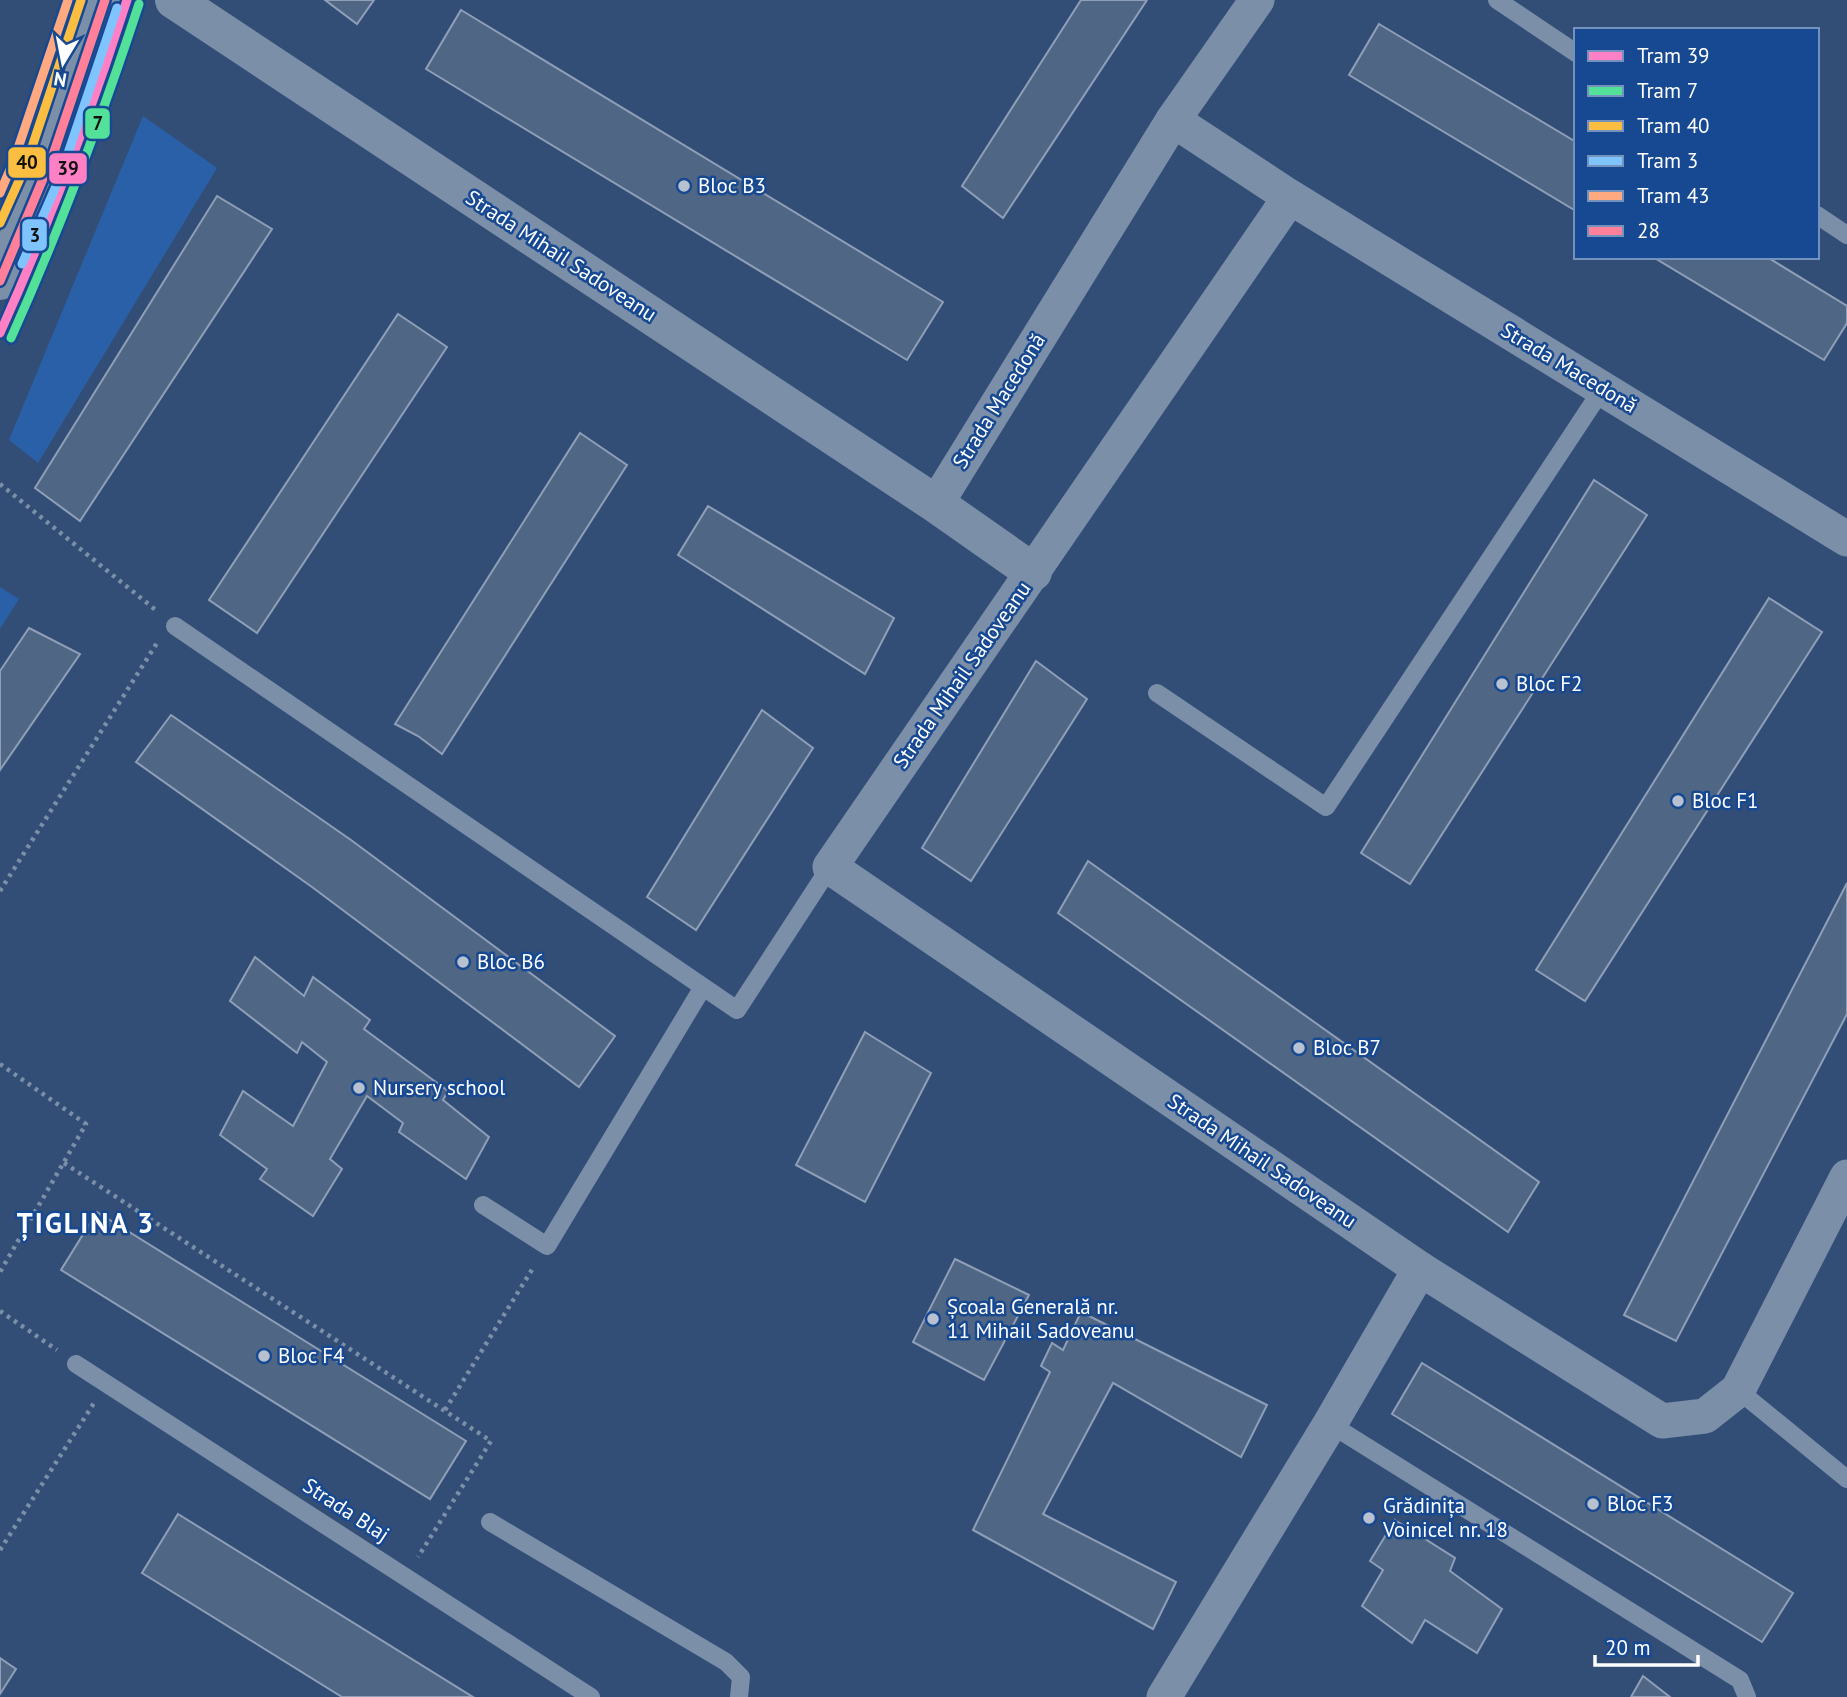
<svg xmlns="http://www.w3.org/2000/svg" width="1847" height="1697" viewBox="0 0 1847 1697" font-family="'PT Sans',sans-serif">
	<rect width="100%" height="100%" fill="#334e76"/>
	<g fill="#2a60a8">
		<polygon points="143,116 217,168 38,463 9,440"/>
		<polygon points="0,587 19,599 0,629"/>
	</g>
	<g fill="#506685" stroke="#8f9fb7" stroke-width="2">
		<polygon points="325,0 374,0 357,24"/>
		<polygon points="1081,0 1147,0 1003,218 962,186"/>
		<polygon points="461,10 943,302 907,360 426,69"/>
		<polygon points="1379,24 1576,142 1576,211 1349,75"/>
		<polygon points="217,196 272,229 80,521 35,488"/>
		<polygon points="1653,257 1767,257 1847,306 1847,323 1824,360"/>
		<polygon points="398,314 447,347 257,633 209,600"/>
		<polygon points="580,433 627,465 442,754 418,736 395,724"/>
		<polygon points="1594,480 1647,515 1410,884 1361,853"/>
		<polygon points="708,506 894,618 865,674 678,555"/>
		<polygon points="1769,598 1822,632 1585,1001 1536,970"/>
		<polygon points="29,628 80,654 0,770 0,671"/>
		<polygon points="1036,661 1087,699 971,881 922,848"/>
		<polygon points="762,710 813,748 696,930 647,897"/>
		<polygon points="171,715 351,840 615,1036 579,1087 312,887 136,762"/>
		<polygon points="1088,861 1539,1182 1508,1232 1058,913"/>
		<polygon points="1847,883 1847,1014 1676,1341 1624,1315"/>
		<polygon points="255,957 304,996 313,977 370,1020 364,1029 448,1091 443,1100 489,1137 466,1179 399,1132 403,1123 367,1096 330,1159 342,1169 313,1216 260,1179 267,1169 220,1135 243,1091 293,1126 327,1062 302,1042 297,1053 230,1001"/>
		<polygon points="865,1032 931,1073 865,1202 796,1165"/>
		<polygon points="97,1212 466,1441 430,1499 61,1270"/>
		<polygon points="955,1259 1029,1295 984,1380 913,1342"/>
		<polygon points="1081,1312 1267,1405 1241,1457 1113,1383 1043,1514 1176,1582 1153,1629 973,1530 1050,1372 1041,1366 1052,1343 1063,1350"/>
		<polygon points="1422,1363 1793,1593 1762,1642 1392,1414"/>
		<polygon points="178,1514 473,1697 342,1697 142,1573"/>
		<polygon points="1395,1520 1455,1558 1450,1571 1502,1609 1477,1653 1425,1620 1412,1643 1362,1606 1383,1570 1370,1561"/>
		<polygon points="0,1658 16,1669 0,1694"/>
		<polygon points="1643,1676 1670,1697 1631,1697"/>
	</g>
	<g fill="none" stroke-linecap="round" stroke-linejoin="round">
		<g stroke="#7b8fa9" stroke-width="4.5" stroke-dasharray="3.5 5" stroke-linecap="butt">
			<polyline points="0,484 157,611"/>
			<polyline points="0,891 157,643"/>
			<polyline points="0,1064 86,1124 0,1272"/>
			<polyline points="64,1163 491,1441 418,1557"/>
			<polyline points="0,1311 57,1350"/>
			<polyline points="445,1410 533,1268"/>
			<polyline points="0,1550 94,1403"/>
		</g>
		<g stroke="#7b8fa9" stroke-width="18">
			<polyline points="1497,0 1576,53"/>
			<polyline points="1817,215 1847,235"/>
			<polyline points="175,626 737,1010 830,867"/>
			<polyline points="1157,693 1326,807 1603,388"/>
			<polyline points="483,1205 547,1246 703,987"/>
			<polyline points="76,1364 591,1697"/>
			<polyline points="1738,1390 1847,1479"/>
			<polyline points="1330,1424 1740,1680 1747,1697"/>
			<polyline points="490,1522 726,1662 741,1677 739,1697"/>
		</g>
		<g stroke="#7b8fa9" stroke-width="35">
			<polyline points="1257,0 1173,120 1290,197 1847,539"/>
			<polyline points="1290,197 830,867 1420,1269 1662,1421 1705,1416 1738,1390 1847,1177"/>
			<polyline points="936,504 1173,120"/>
			<polyline points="1164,1697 1330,1424 1420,1269"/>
		</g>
		<g stroke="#7b8fa9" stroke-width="38">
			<polyline points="174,0 936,504 1033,572"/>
			<polyline points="0,281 53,155 105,0"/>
		</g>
		<g stroke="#174992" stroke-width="14">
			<polyline id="bus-1" points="0,281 53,155 105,0"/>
		</g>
		<use href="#bus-1" stroke="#ff8098" stroke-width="9"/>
		<g stroke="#174992" stroke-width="14">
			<path id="tram-1" d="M0,333C49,224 91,113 127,0"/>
		</g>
		<g stroke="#174992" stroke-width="14">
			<path id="tram-2" d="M11,338C60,229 102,117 139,4"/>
		</g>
		<g stroke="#174992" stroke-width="14">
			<polyline id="tram-3" points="0,223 26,165 81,0"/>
		</g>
		<g stroke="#174992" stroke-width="14">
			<polyline id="tram-4" points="22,264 60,177 117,8"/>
		</g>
		<g stroke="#174992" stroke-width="14">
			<polyline id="tram-5" points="0,193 14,160 68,0"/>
		</g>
		<use href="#tram-1" stroke="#ff80c5" stroke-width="9"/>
		<use href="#tram-2" stroke="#53e098" stroke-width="9"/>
		<use href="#tram-3" stroke="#fbbe40" stroke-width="9"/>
		<use href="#tram-4" stroke="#80c4ff" stroke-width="9"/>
		<use href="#tram-5" stroke="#ffa980" stroke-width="9"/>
	</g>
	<g fill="#b8c1cf" stroke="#174992" stroke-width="2.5">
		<circle cx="684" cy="186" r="7"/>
		<circle cx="1502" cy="684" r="7"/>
		<circle cx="1678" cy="801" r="7"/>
		<circle cx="463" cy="962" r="7"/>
		<circle cx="1299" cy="1048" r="7"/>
		<circle cx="359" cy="1088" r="7"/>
		<circle cx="933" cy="1319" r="7"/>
		<circle cx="264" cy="1356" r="7"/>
		<circle cx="1593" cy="1504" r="7"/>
		<circle cx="1369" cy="1518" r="7"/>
	</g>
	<g text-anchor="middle" stroke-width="5" stroke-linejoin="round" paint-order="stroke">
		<g font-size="21" fill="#fff" stroke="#174992" text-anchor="start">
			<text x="698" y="193">Bloc B3</text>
			<text x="1516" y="691">Bloc F2</text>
			<text x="1692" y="808">Bloc F1</text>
			<text x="477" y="969">Bloc B6</text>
			<text x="1313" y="1055">Bloc B7</text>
			<text x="373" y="1095">Nursery school</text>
			<text x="947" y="1314">Școala Generală nr.<tspan x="947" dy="24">11 Mihail Sadoveanu</tspan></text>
			<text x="278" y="1363">Bloc F4</text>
			<text x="1607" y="1511">Bloc F3</text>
			<text x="1383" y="1513">Grădinița<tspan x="1383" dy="24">Voinicel nr. 18</tspan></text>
		</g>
		<g font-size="21" fill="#fff" stroke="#174992">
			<text transform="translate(561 256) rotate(33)" y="7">Strada Mihail Sadoveanu</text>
			<text transform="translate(1569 368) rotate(31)" y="7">Strada Macedonă</text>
			<text transform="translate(999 401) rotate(-58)" y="7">Strada Macedonă</text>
			<text transform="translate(962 675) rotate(-55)" y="7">Strada Mihail Sadoveanu</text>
			<text transform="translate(1262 1161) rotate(34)" y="7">Strada Mihail Sadoveanu</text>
			<text transform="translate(346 1510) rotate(33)" y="7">Strada Blaj</text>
		</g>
		<g font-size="28" font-weight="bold" letter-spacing="2" fill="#fff" stroke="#174992">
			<text x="86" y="1233">ȚIGLINA 3</text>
		</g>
	</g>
	<g stroke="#174992" stroke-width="2.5">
		<rect x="84" y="107" width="27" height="33" rx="7" fill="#53e098"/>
		<rect x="7" y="146" width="40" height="33" rx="7" fill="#fbbe40"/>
		<rect x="48" y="152" width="40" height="33" rx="7" fill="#ff80c5"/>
		<rect x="21" y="218" width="27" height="34" rx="7" fill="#80c4ff"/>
	</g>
	<g font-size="19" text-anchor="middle" font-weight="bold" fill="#111">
		<text x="98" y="130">7</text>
		<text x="27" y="169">40</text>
		<text x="68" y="175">39</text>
		<text x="35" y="242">3</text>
	</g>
	<rect x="1574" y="28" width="245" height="231" fill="#174992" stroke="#7492be" stroke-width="2"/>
	<rect x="1588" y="51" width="35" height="10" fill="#ff80c5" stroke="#7492be" stroke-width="2"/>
	<text x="1637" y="63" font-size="21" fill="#ffffff">Tram 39</text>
	<rect x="1588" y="86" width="35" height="10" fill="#53e098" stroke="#7492be" stroke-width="2"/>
	<text x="1637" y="98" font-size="21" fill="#ffffff">Tram 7</text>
	<rect x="1588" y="121" width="35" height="10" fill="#fbbe40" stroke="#7492be" stroke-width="2"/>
	<text x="1637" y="133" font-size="21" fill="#ffffff">Tram 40</text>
	<rect x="1588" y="156" width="35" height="10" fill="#80c4ff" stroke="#7492be" stroke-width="2"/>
	<text x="1637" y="168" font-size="21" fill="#ffffff">Tram 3</text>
	<rect x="1588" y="191" width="35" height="10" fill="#ffa980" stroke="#7492be" stroke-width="2"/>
	<text x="1637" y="203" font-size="21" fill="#ffffff">Tram 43</text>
	<rect x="1588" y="226" width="35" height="10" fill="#ff8098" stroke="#7492be" stroke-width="2"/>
	<text x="1637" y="238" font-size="21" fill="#ffffff">28</text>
	<g transform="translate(63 63) rotate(190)" stroke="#174992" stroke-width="5" paint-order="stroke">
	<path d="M0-5L12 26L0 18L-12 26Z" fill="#ffffff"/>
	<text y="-10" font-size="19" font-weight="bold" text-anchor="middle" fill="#ffffff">N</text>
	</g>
	<path d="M1595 1655v10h103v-10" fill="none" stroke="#ffffff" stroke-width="3.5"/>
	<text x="1605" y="1655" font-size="21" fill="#ffffff" stroke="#174992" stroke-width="5" paint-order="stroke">20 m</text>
</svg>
